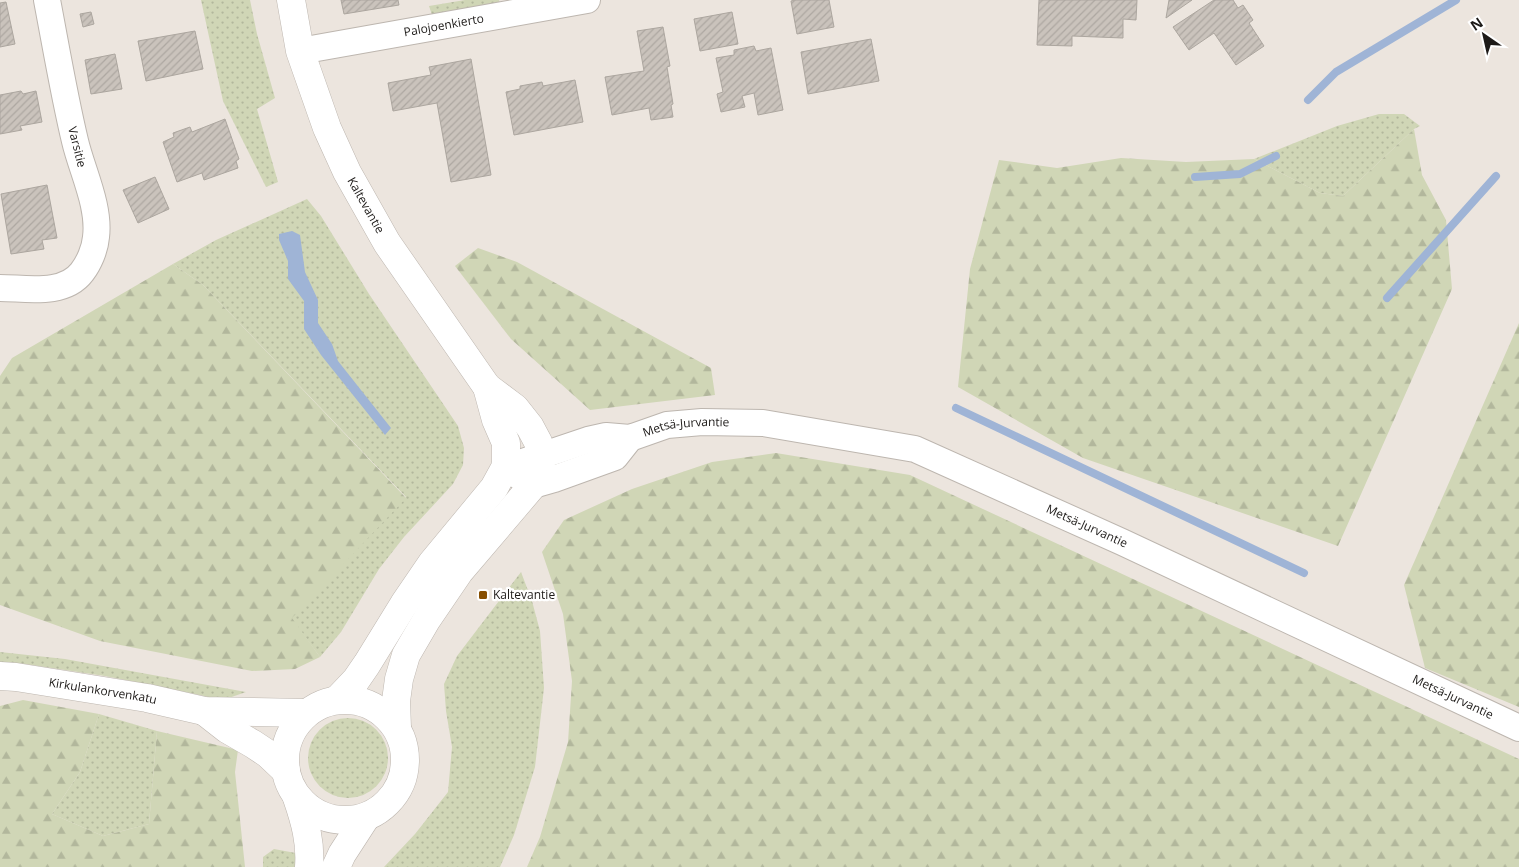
<svg xmlns="http://www.w3.org/2000/svg" width="1519" height="867" viewBox="0 0 1519 867" font-family="'Open Sans',sans-serif">
	<defs>
		<pattern id="grass-dots" width="8" height="8" patternUnits="userSpaceOnUse" patternTransform="scale(1.25)"><rect width="8" height="8" fill="#d0d6b6"/><path d="M2 2h.1M6 6h.1" fill="none" stroke="#b2b79c" stroke-width="1.8" stroke-linecap="round"/></pattern>
		<pattern id="forest-firs" width="22" height="20" patternUnits="userSpaceOnUse" patternTransform="scale(1.25)"><rect width="22" height="20" fill="#d0d6b6"/><path d="M5 1l3.5 6h-7zM16 11l3.5 6h-7z" fill="#b2b79c"/></pattern>
		<pattern id="building-hatch" width="6" height="6" patternUnits="userSpaceOnUse" patternTransform="scale(1.25)"><rect width="6" height="6" fill="#cac3bc"/><path d="M-1 1l2-2M0 6l6-6M5 7l2-2" fill="none" stroke="#ada7a1"/></pattern>
	</defs>
	<rect width="100%" height="100%" fill="#ece5de"/>
	<g fill="url(#grass-dots)">
		<polygon points="201,0 250,0 257,34 275,98 257,109 278,182 266,187 223,101"/>
		<polygon points="465,0 499,0 500,3 432,15 429,6"/>
		<polygon points="1379,114 1404,114 1420,126 1414,129 1343,196 1320,193 1254,159 1337,126"/>
		<polygon points="307,199 321,216 369,294 458,426 464,448 463,465 453,484 404,537 379,569 341,632 320,657 291,618 406,497 203,285 173,264 216,240"/>
		<polygon points="521,572 532,601 540,631 544,688 535,767 514,835 500,867 384,867 415,834 448,792 452,747 446,711 444,684 457,656"/>
		<polygon points="0,652 65,659 246,692 223,700 166,688 105,676 25,664 0,663"/>
		<polygon points="99,714 157,731 149,824 103,836 52,814 80,772"/>
		<circle cx="348" cy="758" r="40"/>
		<polygon points="274,849 301,854 301,867 263,867 263,857"/>
	</g>
	<g fill="url(#forest-firs)">
		<polygon points="1414,129 1422,175 1446,220 1452,289 1338,546 1083,458 958,387 970,269 999,160 1057,168 1121,158 1186,162 1254,159 1320,193 1343,196"/>
		<polygon points="478,248 517,262 711,368 715,395 590,410 511,339 455,266"/>
		<polygon points="173,264 203,285 406,498 292,618 320,657 295,669 252,671 100,641 0,605 0,376 12,358"/>
		<polygon points="1519,323 1519,707 1425,668 1404,585"/>
		<polygon points="776,453 910,475 1519,759 1519,867 527,867 540,837 568,742 572,681 563,614 542,552 564,520 632,489 712,462"/>
		<polygon points="23,700 99,714 80,772 52,814 103,836 149,824 157,731 238,750 235,772 245,867 0,867 0,706"/>
	</g>
	<polygon fill="#9fb4d6" points="292,231 300,235 305,272 318,300 318,323 332,344 338,361 391,428 385,435 321,355 304,329 304,301 288,279 288,261 279,240 279,234"/>
	<g fill="none" stroke-linecap="round" stroke-linejoin="round">
		<g stroke="#9fb4d6" stroke-width="8">
			<polyline points="1308,100 1336,72 1456,0"/>
			<polyline points="1195,177 1240,174 1276,156"/>
			<polyline points="1387,298 1496,176"/>
			<polyline points="956,408 1304,573"/>
		</g>
	</g>
	<g fill="url(#building-hatch)" stroke="#aca69f">
		<polygon points="341,0 398,0 399,5 344,14"/>
		<polygon points="795,0 829,0 834,27 797,34 791,1"/>
		<polygon points="1039,0 1137,0 1136,20 1123,19 1123,38 1072,36 1072,46 1037,45"/>
		<polygon points="1169,0 1192,0 1166,18"/>
		<polygon points="1214,0 1233,0 1238,8 1243,5 1253,20 1249,23 1264,46 1236,65 1214,33 1189,50 1173,27"/>
		<polygon points="6,2 15,44 0,47 0,3"/>
		<polygon points="91,12 94,24 83,27 80,14"/>
		<polygon points="732,12 738,44 700,51 694,19"/>
		<polygon points="663,27 670,66 667,67 673,104 671,105 673,117 651,120 649,108 612,115 605,77 644,71 637,31"/>
		<polygon points="195,31 203,69 146,81 138,41"/>
		<polygon points="871,39 879,81 808,94 801,52"/>
		<polygon points="754,46 756,51 771,48 783,110 758,115 754,93 742,96 745,107 721,112 717,94 723,92 716,58 734,55 734,50"/>
		<polygon points="115,54 122,89 91,94 85,60"/>
		<polygon points="471,59 491,175 451,182 437,103 393,111 388,83 431,75 429,67"/>
		<polygon points="575,80 583,122 514,135 506,92 520,89 520,86 542,82 543,86"/>
		<polygon points="21,91 23,94 36,91 42,122 20,126 22,130 0,134 0,95"/>
		<polygon points="225,119 239,159 236,161 238,168 204,180 202,173 177,182 163,142 174,137 173,133 190,127 192,132"/>
		<polygon points="155,177 169,209 138,223 123,190"/>
		<polygon points="47,185 57,238 42,240 44,249 11,254 1,194"/>
	</g>
	<g fill="none" stroke-linecap="round" stroke-linejoin="round">
		<g stroke="#bdb6af" stroke-width="28">
			<g id="minor">
				<path id="s1" d="M300,51L587,0"/>
				<path d="M0,288C26,288 64,296 82,272C89,263 95,249 96,237C100,206 82,171 75,141C64,95 56,47 47,0"/>
				<path id="s2" d="M505,468L588,440L606,436L630,438L667,425L702,422L763,423L915,449L1122,542L1519,728"/>
				<polyline points="517,475 533,485 554,479 615,457 630,438"/>
			</g>
		</g>
		<g stroke="#bdb6af" stroke-width="29">
			<g id="tertiary">
				<path id="s3" d="M291,0L300,51L327,128L347,172L387,243L487,387L515,408L530,427L538,442L541,456L540,469L533,485L459,572L427,619L406,655L399,679L396,701L397,728"/>
				<path id="s4" d="M0,676L16,677L147,698L204,711L306,713"/>
				<circle cx="345" cy="760" r="60"/>
				<polyline points="337,700 356,680 367,664 404,604 432,563 494,488 505,468 506,462 506,443 496,420 487,387"/>
				<polyline points="204,711 227,729 253,744 268,754 286,771"/>
				<path d="M297,798C305,821 311,843 309,867"/>
				<polyline points="336,867 342,854 366,817"/>
			</g>
		</g>
		<use href="#minor" stroke="#fff" stroke-width="26"/>
		<use href="#tertiary" stroke="#fff" stroke-width="28"/>
	</g>
	<rect fill="#874f01" stroke="#fff" stroke-width="2" x="478" y="590" width="10" height="10" rx="2.5"/>
	<g text-anchor="middle" stroke-width="4.5" stroke-linejoin="round" paint-order="stroke">
		<g font-size="12" fill="#1d1a18" stroke="#fff">
			<text dy="4" stroke="none"><textPath href="#s1" startOffset="146">Palojoenkierto</textPath></text>
			<text transform="translate(77 147) rotate(76)" y="4">Varsitie</text>
			<text dy="4" stroke="none"><textPath href="#s3" startOffset="220">Kaltevantie</textPath></text>
			<text dy="4" stroke="none"><textPath href="#s2" startOffset="188">Metsä-Jurvantie</textPath></text>
			<text dy="4" stroke="none"><textPath href="#s2" startOffset="608">Metsä-Jurvantie</textPath></text>
			<text dy="4" stroke="none"><textPath href="#s4" startOffset="104">Kirkulankorvenkatu</textPath></text>
			<text dy="4" stroke="none"><textPath href="#s2" startOffset="1012">Metsä-Jurvantie</textPath></text>
		</g>
		<g font-size="12" fill="#1d1a18" stroke="#fff" text-anchor="start">
			<text x="493" y="599">Kaltevantie</text>
		</g>
	</g>
	<g transform="translate(1484 35) rotate(326)" stroke="#ffffff" stroke-width="4" paint-order="stroke">
	<path d="M0-4L9 19L0 12L-9 19Z" fill="#1d1a18"/>
	<text y="-8" font-size="14" font-weight="bold" text-anchor="middle" fill="#1d1a18">N</text>
	</g>
</svg>
